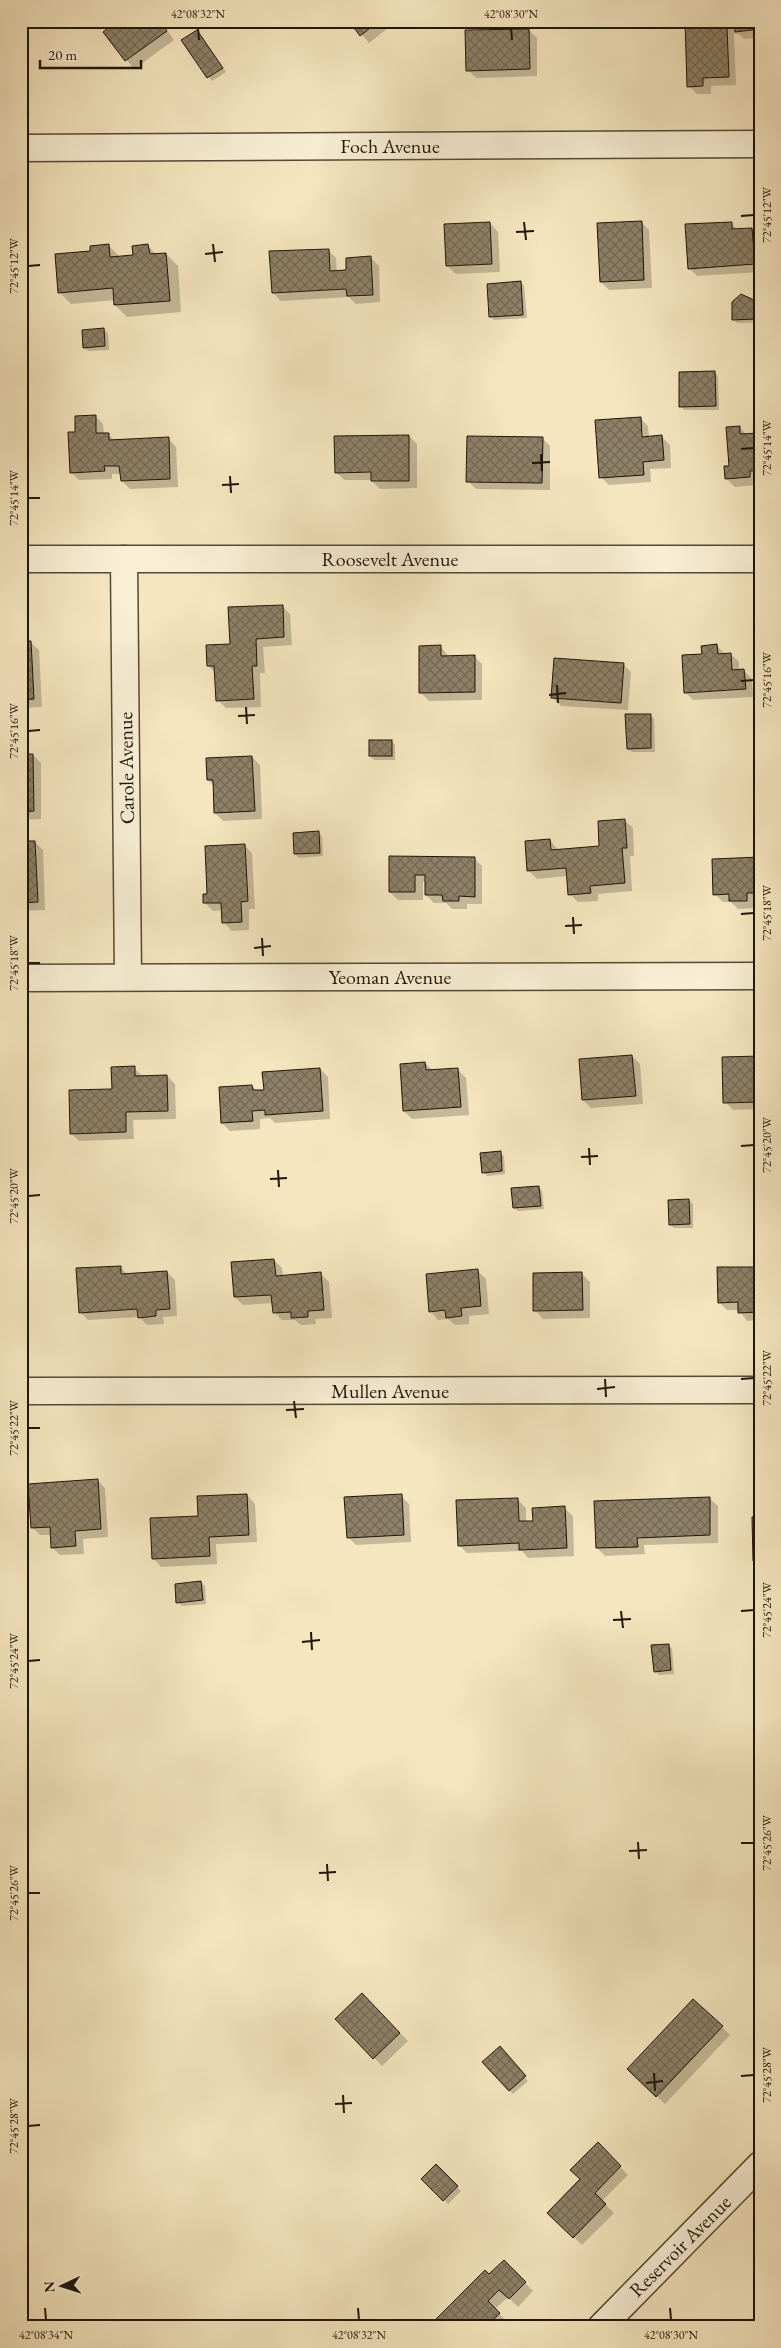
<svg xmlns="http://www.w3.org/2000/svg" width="781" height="2348" viewBox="0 0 781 2348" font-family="'EB Garamond',serif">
	<defs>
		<pattern id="building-cross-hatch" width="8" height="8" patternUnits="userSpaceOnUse" patternTransform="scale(1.25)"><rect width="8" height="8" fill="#8e8168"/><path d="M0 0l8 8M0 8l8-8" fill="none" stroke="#736854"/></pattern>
	</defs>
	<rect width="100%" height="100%" fill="#f5e6bf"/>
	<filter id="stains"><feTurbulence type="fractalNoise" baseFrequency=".004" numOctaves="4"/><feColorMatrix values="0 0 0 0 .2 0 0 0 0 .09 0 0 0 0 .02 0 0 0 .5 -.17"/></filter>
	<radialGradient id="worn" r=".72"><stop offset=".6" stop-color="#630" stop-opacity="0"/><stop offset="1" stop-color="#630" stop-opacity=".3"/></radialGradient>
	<g fill="#0003">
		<polygon points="119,21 160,21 174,40 134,69 105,32"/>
		<polygon points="350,21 397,21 369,43"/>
		<polygon points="441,21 463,21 460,22 460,27 445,28"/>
		<polygon points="760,21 760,38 744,39 739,34 734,34 736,85 711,86 711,94 697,94 689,86 686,22"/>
		<polygon points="529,30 537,38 537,76 476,78 468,70"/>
		<polygon points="197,31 226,72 212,81 183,41"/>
		<polygon points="641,222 649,230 652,288 609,290 601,282"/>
		<polygon points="490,223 498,232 500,272 456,274 447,266"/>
		<polygon points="731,223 738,230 752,229 760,237 760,272 697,276 689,268"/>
		<polygon points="108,245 120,257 134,256 148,246 157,255 166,254 178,266 181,312 127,317 115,305 115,300 71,304 59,292 92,252"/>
		<polygon points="328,250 336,258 337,272 348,271 371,258 379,266 380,302 356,304 349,297 281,301 273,293"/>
		<polygon points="520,282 524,286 527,318 494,320 490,316"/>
		<polygon points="741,296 758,305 759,322 737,323 734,319 734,300"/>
		<polygon points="104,330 108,333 109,350 88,351 84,347"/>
		<polygon points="715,373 718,376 719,410 684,410 681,406"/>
		<polygon points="95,416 103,424 104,434 108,434 115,441 168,438 176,447 178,487 130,489 122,481 121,474 112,474 112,479 79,480 71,472 77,433"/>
		<polygon points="640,418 648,426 649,437 662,437 670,445 671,468 650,469 651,482 609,485 601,477"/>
		<polygon points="739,427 747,435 760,434 760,478 757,479 757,485 735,487 727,479"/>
		<polygon points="409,436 417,444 417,488 380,489 371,480 344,480 336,472"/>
		<polygon points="542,438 550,446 550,490 476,489 468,481"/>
		<polygon points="282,606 290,614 292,645 263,647 265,673 260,673 261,707 226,708 218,700 216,673 208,666"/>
		<polygon points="21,642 30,642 39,650 42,707 21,708"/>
		<polygon points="717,646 725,654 731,654 739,662 739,671 744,671 752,679 753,697 693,700 685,692"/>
		<polygon points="441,647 449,657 474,656 482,664 482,700 429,701 421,693"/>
		<polygon points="623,664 631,672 628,710 561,706 552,697"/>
		<polygon points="650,715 654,719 655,752 632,752 628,749"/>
		<polygon points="391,741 395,745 395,760 374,760 370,756"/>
		<polygon points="21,755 33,755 41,763 41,819 21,820"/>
		<polygon points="252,757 260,765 262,819 223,821 215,813 214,786 208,780"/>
		<polygon points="624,820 633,828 634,856 630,856 632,891 598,894 598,901 578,902 570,894 568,876 537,879 529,871 550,840 558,850 601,847"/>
		<polygon points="318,833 322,836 323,856 299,858 295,854"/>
		<polygon points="21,842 35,842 43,850 45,910 21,911"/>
		<polygon points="244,845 252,853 255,909 249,909 249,930 232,931 223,922 223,910 213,911 205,903"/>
		<polygon points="390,857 474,858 482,866 482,904 467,904 467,909 452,909 446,903 434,903 426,895 426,882 423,882 423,900 398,900 390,892"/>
		<polygon points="760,858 760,901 755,901 755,908 738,909 731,902 723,902 715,894"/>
		<polygon points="632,1056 640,1064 643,1104 591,1108 583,1100"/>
		<polygon points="760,1057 760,1109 733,1110 725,1102"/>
		<polygon points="425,1063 433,1071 458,1070 466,1078 469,1115 412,1119 404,1111"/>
		<polygon points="134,1068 143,1077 167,1076 175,1084 176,1119 133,1120 134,1139 79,1141 71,1133"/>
		<polygon points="320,1069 328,1077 330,1119 275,1123 270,1118 260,1119 260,1129 230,1131 222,1123 252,1086 257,1091 265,1091"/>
		<polygon points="21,1081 24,1119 21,1119"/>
		<polygon points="500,1153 504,1156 505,1174 487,1176 483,1172"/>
		<polygon points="538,1187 542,1191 544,1209 518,1211 514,1208"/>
		<polygon points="689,1200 693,1204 693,1228 674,1228 670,1224"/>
		<polygon points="274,1260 282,1268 283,1277 321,1274 329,1282 332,1318 315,1319 316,1324 301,1325 295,1320 282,1320 274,1312 273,1303 243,1305 235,1297"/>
		<polygon points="120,1267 128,1275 167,1272 175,1280 177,1316 163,1317 164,1324 147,1325 139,1317 88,1320 80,1312"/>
		<polygon points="760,1268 760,1320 747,1321 739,1310 727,1310 719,1302"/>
		<polygon points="478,1271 486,1279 489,1314 469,1316 469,1324 455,1325 448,1319 438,1320 430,1311"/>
		<polygon points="582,1274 590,1282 590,1318 543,1319 535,1310"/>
		<polygon points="21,1287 23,1320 21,1320"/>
		<polygon points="97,1480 105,1488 108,1537 83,1539 84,1554 60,1555 52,1547 51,1535 40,1535 32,1527"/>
		<polygon points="247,1495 255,1504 257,1542 216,1544 217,1564 161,1567 153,1558 199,1517"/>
		<polygon points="401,1496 409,1504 411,1542 356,1545 348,1537"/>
		<polygon points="709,1498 718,1506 718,1543 644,1545 645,1554 605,1556 597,1548"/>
		<polygon points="518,1500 526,1508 526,1522 534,1522 564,1508 573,1516 574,1556 528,1558 522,1551 467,1553 459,1545"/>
		<polygon points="760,1518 760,1567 754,1561"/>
		<polygon points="21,1534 24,1569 21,1570"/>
		<polygon points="201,1582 205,1586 206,1604 182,1606 178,1602"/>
		<polygon points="668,1645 672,1649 674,1674 659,1675 655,1671"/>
		<polygon points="362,1995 408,2041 382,2066 337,2019"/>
		<polygon points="722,2027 730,2035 665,2104 637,2077"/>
		<polygon points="504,2052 528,2081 513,2094 484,2062"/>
		<polygon points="598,2144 628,2175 602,2201 614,2213 582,2245 549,2213 582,2179"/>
		<polygon points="436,2166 461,2191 448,2204 423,2179"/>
		<polygon points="504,2261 533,2291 518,2307 508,2297 495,2309 507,2322 502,2327 445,2327"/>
	</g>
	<g fill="url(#building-cross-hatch)" stroke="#1f140a">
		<polygon points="117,21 159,21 167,31 125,61 103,32"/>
		<polygon points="349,21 379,21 360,36"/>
		<polygon points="685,21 760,21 760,29 735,32 735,26 727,27 729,77 703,78 703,86 687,87"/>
		<polygon points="529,29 530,69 466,71 465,30"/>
		<polygon points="197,30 223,68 207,78 181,40"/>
		<polygon points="642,221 644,280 600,282 597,223"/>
		<polygon points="490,222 492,264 446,266 444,224"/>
		<polygon points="732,222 732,229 752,228 755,264 688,269 685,224"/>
		<polygon points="109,244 110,257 133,255 132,246 148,244 150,254 166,253 170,301 114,305 113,288 58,293 55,254 90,251 90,246"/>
		<polygon points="329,249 330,271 346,270 346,258 371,256 373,295 347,296 346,289 272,293 269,251"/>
		<polygon points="521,281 523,315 489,317 487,284"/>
		<polygon points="741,294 754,300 756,319 732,320 732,302"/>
		<polygon points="104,328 105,346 83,348 82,330"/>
		<polygon points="715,371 716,406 679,407 679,372"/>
		<polygon points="96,415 96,433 109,433 109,440 169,437 170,479 121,481 119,466 104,466 105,471 70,473 68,432 75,432 75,416"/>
		<polygon points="641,417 642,437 662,435 664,460 643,462 644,475 599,478 595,420"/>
		<polygon points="740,426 740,434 760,433 760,470 750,471 750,477 725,479 724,466 729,466 726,427"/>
		<polygon points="409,435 409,481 371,481 371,472 335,473 334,436"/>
		<polygon points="467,436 543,437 542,483 466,482"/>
		<polygon points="283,605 284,637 256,639 257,666 252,666 254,699 216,701 214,666 207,666 206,645 230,644 228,607"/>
		<polygon points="21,641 31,641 34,699 21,700"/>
		<polygon points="717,644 718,654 731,653 732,670 744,669 746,689 684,693 682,655 702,654 701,646"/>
		<polygon points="441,645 441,656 475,655 475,692 419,693 419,646"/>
		<polygon points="554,658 624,663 621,703 551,698"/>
		<polygon points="625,714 651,714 651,748 627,749"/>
		<rect x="369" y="740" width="23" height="16"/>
		<polygon points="21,754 33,754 34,811 21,812"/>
		<polygon points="252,756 255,811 214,813 213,780 207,780 206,758"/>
		<polygon points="625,819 627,848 622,848 625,883 590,886 591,893 568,895 566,868 527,871 525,841 550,839 551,850 599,846 598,821"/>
		<polygon points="319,831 320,853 294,854 293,833"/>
		<polygon points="21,841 35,841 38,902 21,903"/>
		<polygon points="245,844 248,901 241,902 242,922 222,923 221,903 203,903 203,894 207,894 205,846"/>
		<polygon points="389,856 475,857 475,897 459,896 459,901 443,901 442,895 425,895 425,875 415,875 415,892 389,892"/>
		<polygon points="760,857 760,893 747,893 747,901 729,901 729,894 713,895 712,859"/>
		<polygon points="632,1055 636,1096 582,1100 579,1059"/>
		<polygon points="760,1056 760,1102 723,1103 722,1057"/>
		<polygon points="425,1062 426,1070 458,1068 461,1107 403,1111 400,1064"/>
		<polygon points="135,1066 135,1076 167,1075 168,1111 126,1112 126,1132 70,1134 69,1090 112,1089 111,1067"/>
		<polygon points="320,1068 323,1111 265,1115 265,1110 252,1111 253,1121 221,1123 219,1087 252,1085 253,1090 264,1090 262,1072"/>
		<polygon points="501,1151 502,1171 482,1173 480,1153"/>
		<polygon points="539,1186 541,1206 513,1208 511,1188"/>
		<polygon points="689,1199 690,1224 669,1225 668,1200"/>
		<polygon points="274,1259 276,1276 321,1272 324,1310 308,1311 308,1317 291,1318 291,1312 273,1313 271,1295 234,1297 231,1262"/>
		<polygon points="121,1266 121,1274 167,1271 170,1309 156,1310 156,1316 138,1318 137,1309 79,1313 76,1268"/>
		<polygon points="717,1267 760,1267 760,1312 738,1313 738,1302 718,1303"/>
		<polygon points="478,1269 481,1306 461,1308 462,1316 446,1318 445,1310 429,1312 426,1274"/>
		<polygon points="582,1272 583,1310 533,1311 533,1273"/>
		<polygon points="98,1479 101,1529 75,1531 76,1546 51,1548 50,1527 31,1528 28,1484"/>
		<polygon points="247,1494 249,1535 209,1537 210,1556 152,1559 150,1518 198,1516 197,1496"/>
		<polygon points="402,1494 404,1535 347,1538 344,1497"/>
		<polygon points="710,1497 710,1535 637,1538 638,1547 596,1548 594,1501"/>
		<polygon points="518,1498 519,1521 533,1521 532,1508 565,1506 567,1548 519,1550 519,1543 458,1546 456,1500"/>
		<polygon points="752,1517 760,1517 760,1561 753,1561"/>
		<polygon points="201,1581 203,1600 176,1603 175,1584"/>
		<polygon points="669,1644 671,1670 654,1672 651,1645"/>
		<polygon points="362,1993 400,2033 373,2059 335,2019"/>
		<polygon points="693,1999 723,2026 656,2097 627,2069"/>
		<polygon points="500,2046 526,2076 509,2091 482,2062"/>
		<polygon points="598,2142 621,2166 595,2193 606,2204 573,2238 547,2213 580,2179 570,2170"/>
		<polygon points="436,2164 458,2186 443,2201 421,2179"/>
		<polygon points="504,2260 526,2282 509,2299 499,2290 488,2301 500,2313 486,2327 444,2327 436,2319 485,2270 489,2274"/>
	</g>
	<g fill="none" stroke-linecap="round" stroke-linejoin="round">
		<g stroke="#544837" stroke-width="29">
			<g id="minor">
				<polyline points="21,148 760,144"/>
				<polyline points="21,559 760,559"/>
				<polyline points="124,559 128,977"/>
				<polyline points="21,978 760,976"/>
				<polyline points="21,1391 760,1390"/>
				<polyline points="601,2327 760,2165"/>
			</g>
		</g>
		<use href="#minor" stroke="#f8efd5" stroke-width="26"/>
	</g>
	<path fill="none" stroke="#1f140a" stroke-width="2" d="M198,28L199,40M511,28L512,40M741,216L754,215M524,222L526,240M516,232L534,231M213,244L215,262M205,254L223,252M28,266L40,265M741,449L754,448M541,454L542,471M532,463L550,462M230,476L231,493M222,485L239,484M28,498H40M741,681L754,680M557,685L558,703M549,695L566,693M246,707L247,724M238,716L255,715M28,731L40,730M741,914L754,913M573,917L574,934M565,926L582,925M262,938L263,956M254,948L271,946M28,963H40M741,1146L754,1145M589,1148L590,1165M581,1157L598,1156M278,1170L279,1187M270,1179L287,1178M28,1196L40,1195M605,1379L606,1397M741,1379L754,1378M597,1389L615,1387M294,1401L296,1418M286,1410L304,1409M28,1428H40M621,1611L623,1628M741,1611L754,1610M613,1620L631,1619M311,1632L312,1650M302,1642L320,1640M28,1661L40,1660M638,1842L639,1859M741,1843H754M629,1851L647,1850M327,1864L328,1881M319,1873L336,1872M28,1893H40M654,2073L655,2091M741,2076L754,2075M646,2083L663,2081M343,2095L344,2113M335,2104L352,2103M28,2126L40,2125M45,2308L46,2320M358,2308L359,2320M670,2308L671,2320"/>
	<g text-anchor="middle" stroke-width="4.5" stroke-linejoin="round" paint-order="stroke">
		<g font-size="20" fill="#1f140a" stroke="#f8efd5">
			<text x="390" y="153">Foch Avenue</text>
			<text x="390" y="566">Roosevelt Avenue</text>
			<text transform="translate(126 768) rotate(-91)" y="7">Carole Avenue</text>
			<text x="390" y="984">Yeoman Avenue</text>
			<text x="390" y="1398">Mullen Avenue</text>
			<text transform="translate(680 2246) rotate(-45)" y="7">Reservoir Avenue</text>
		</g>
	</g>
	<rect width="781" height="2348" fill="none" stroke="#f5e6bf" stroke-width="55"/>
	<g transform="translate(62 2286) rotate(266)" stroke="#f8efd5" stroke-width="4" paint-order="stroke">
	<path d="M0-4L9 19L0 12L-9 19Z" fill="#1f140a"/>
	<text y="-8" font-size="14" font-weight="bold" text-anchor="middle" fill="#1f140a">N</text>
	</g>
	<path d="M40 60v8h101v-8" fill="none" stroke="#1f140a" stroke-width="2.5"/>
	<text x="48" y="60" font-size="15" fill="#1f140a" stroke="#f8efd5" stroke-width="4" paint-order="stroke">20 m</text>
	<rect x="28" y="28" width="726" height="2292" fill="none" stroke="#1f140a" stroke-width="2"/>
	<g font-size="12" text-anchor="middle" fill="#1f140a">
		<text x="198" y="18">42°08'32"N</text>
		<text x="511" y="18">42°08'30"N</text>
		<text transform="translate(767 215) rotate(-90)" y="4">72°45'12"W</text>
		<text transform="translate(14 266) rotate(-90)" y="4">72°45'12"W</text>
		<text transform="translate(767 448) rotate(-90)" y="4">72°45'14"W</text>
		<text transform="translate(14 498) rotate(-90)" y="4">72°45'14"W</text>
		<text transform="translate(767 680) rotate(-90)" y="4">72°45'16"W</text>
		<text transform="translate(14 731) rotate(-90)" y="4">72°45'16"W</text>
		<text transform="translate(767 913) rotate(-90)" y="4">72°45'18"W</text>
		<text transform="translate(14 963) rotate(-90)" y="4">72°45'18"W</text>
		<text transform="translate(767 1145) rotate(-90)" y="4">72°45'20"W</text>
		<text transform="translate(14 1196) rotate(-90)" y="4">72°45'20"W</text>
		<text transform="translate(767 1378) rotate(-90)" y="4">72°45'22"W</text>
		<text transform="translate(14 1428) rotate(-90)" y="4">72°45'22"W</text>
		<text transform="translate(767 1610) rotate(-90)" y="4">72°45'24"W</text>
		<text transform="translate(14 1661) rotate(-90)" y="4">72°45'24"W</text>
		<text transform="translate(767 1843) rotate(-90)" y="4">72°45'26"W</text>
		<text transform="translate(14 1893) rotate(-90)" y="4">72°45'26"W</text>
		<text transform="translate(767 2075) rotate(-90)" y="4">72°45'28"W</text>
		<text transform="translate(14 2126) rotate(-90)" y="4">72°45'28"W</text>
		<text x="46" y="2339">42°08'34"N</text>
		<text x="359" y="2339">42°08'32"N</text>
		<text x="671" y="2339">42°08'30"N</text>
	</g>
	<rect width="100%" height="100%" filter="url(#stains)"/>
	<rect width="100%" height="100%" fill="url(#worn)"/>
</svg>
